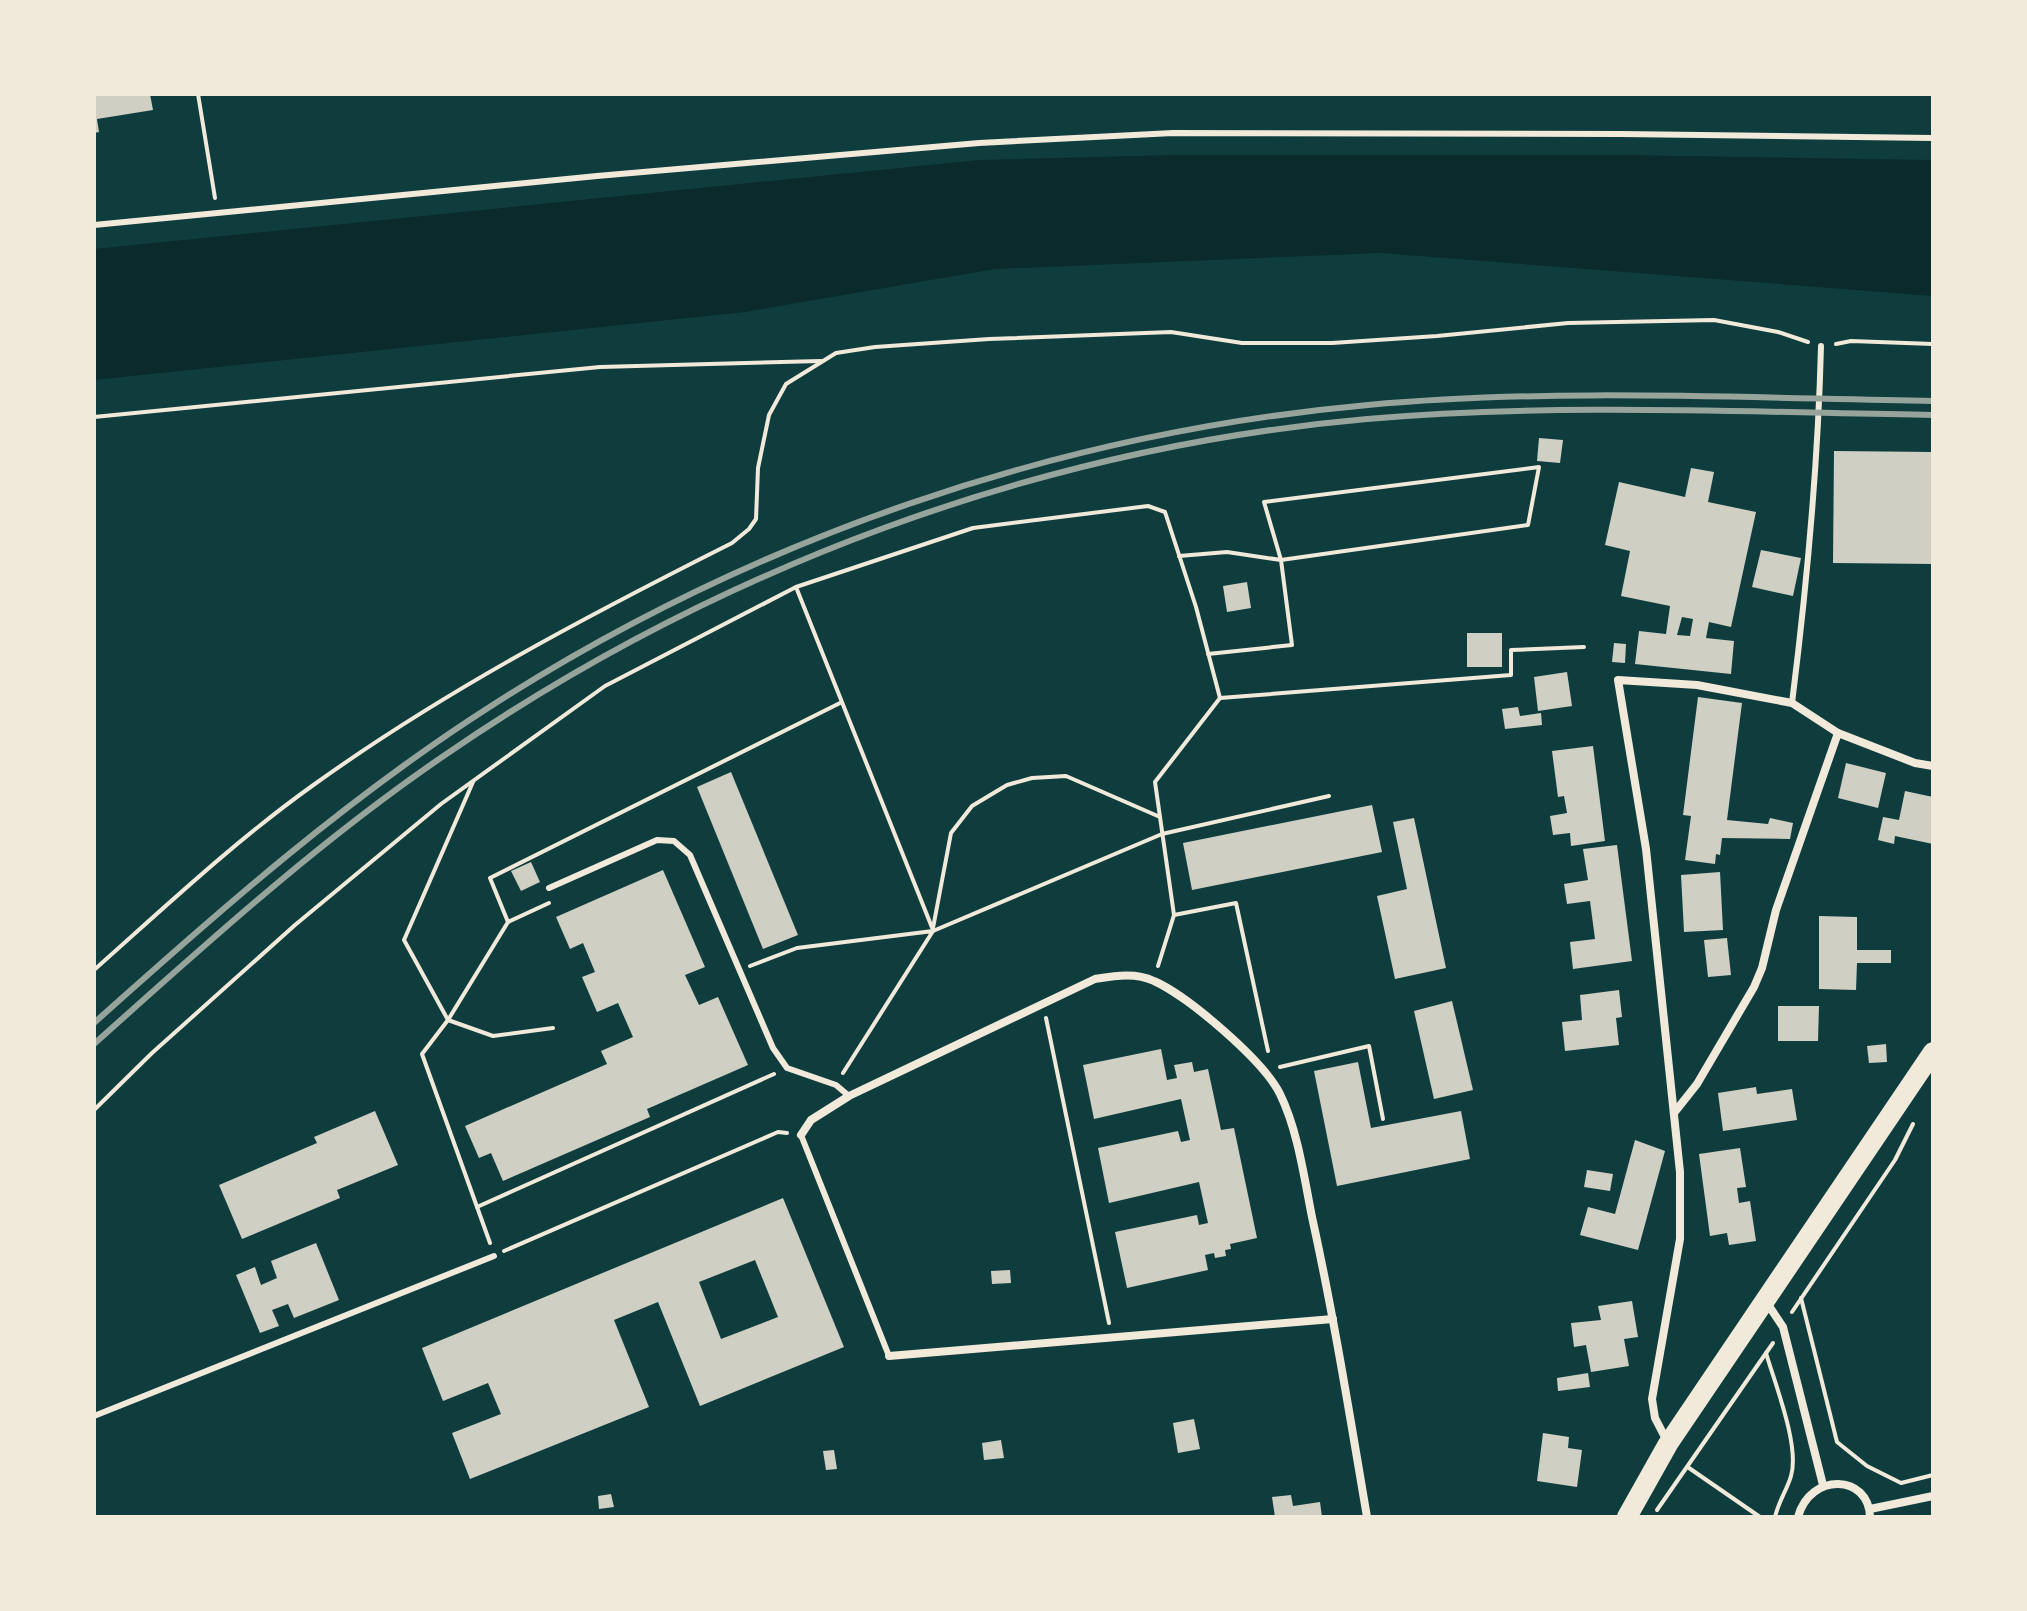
<svg xmlns="http://www.w3.org/2000/svg" width="2027" height="1611" viewBox="0 0 2027 1611" font-family="Ubuntu,sans-serif">
	<rect width="100%" height="100%" fill="#0f3d3e"/>
	<polygon fill="#0a2a2b" points="1175,155 1621,155 1933,160 1933,296 1381,253 995,269 745,312 94,380 94,249 979,160"/>
	<g fill="#cfcfc3" fill-rule="evenodd">
		<polygon points="94,94 150,94 153,110 97,119 99,132 94,133"/>
		<polygon points="1539,438 1563,440 1560,463 1537,461"/>
		<polygon points="1834,451 1933,452 1933,564 1833,563"/>
		<path d="M1691,468L1714,472L1708,502L1756,512L1731,627L1709,622L1706,638L1734,641L1731,674L1635,664L1639,631L1666,634L1670,606L1621,596L1630,551L1605,545L1619,482L1685,497ZM1682,617L1693,619L1690,636L1677,635Z"/>
		<polygon points="1761,550 1801,558 1793,596 1752,587"/>
		<polygon points="1247,582 1251,608 1227,612 1223,586"/>
		<rect x="1467" y="633" width="35" height="34"/>
		<polygon points="1614,643 1626,644 1625,663 1612,662"/>
		<polygon points="1567,672 1572,706 1538,711 1534,677"/>
		<polygon points="1698,697 1742,703 1727,820 1768,824 1770,818 1793,823 1790,839 1722,838 1720,855 1716,854 1715,864 1685,860 1691,816 1683,815"/>
		<polygon points="1518,707 1520,716 1541,713 1542,725 1505,729 1502,709"/>
		<polygon points="1593,746 1605,841 1571,846 1570,833 1553,835 1550,816 1567,813 1564,796 1558,797 1552,751"/>
		<polygon points="1846,763 1886,773 1878,808 1838,798"/>
		<polygon points="731,772 798,935 763,949 697,787"/>
		<polygon points="1905,791 1933,797 1933,844 1895,836 1894,844 1878,840 1883,817 1899,820"/>
		<polygon points="1372,805 1382,852 1192,890 1183,843"/>
		<polygon points="1414,818 1446,968 1395,979 1377,896 1407,889 1393,822"/>
		<polygon points="1617,845 1632,961 1573,969 1570,942 1595,939 1590,901 1567,904 1564,884 1588,880 1583,849"/>
		<polygon points="531,862 540,882 521,891 511,871"/>
		<polygon points="663,870 705,967 685,975 699,1005 718,997 748,1065 647,1109 650,1117 503,1181 491,1153 479,1158 465,1126 607,1064 601,1051 633,1037 618,1003 597,1012 582,977 595,972 583,943 570,949 556,917"/>
		<polygon points="1720,872 1723,930 1684,932 1681,875"/>
		<polygon points="1819,916 1857,917 1857,950 1891,950 1891,963 1857,963 1856,990 1819,989"/>
		<polygon points="1727,938 1731,975 1708,977 1704,940"/>
		<polygon points="1619,990 1622,1017 1616,1018 1619,1045 1565,1051 1562,1022 1582,1020 1580,995"/>
		<polygon points="1452,1001 1473,1090 1434,1099 1414,1011"/>
		<polygon points="1778,1006 1819,1006 1818,1041 1778,1041"/>
		<polygon points="1886,1044 1887,1062 1869,1063 1867,1046"/>
		<polygon points="1161,1049 1167,1080 1177,1078 1174,1065 1192,1062 1194,1072 1208,1069 1221,1130 1234,1128 1257,1238 1230,1244 1231,1249 1225,1250 1226,1256 1215,1258 1214,1253 1205,1255 1208,1270 1127,1288 1115,1232 1197,1215 1199,1225 1208,1223 1199,1182 1109,1203 1098,1148 1178,1131 1181,1142 1190,1140 1181,1099 1094,1119 1083,1065"/>
		<polygon points="1358,1062 1371,1128 1461,1111 1470,1159 1337,1186 1314,1071"/>
		<polygon points="1756,1087 1757,1094 1792,1089 1797,1120 1723,1131 1718,1093"/>
		<polygon points="375,1111 398,1165 337,1190 340,1198 242,1239 219,1185 317,1143 314,1137"/>
		<polygon points="1635,1140 1665,1151 1638,1250 1580,1235 1588,1207 1615,1214"/>
		<polygon points="1740,1148 1746,1187 1737,1188 1739,1203 1750,1201 1756,1241 1729,1245 1727,1233 1710,1236 1699,1154"/>
		<polygon points="1587,1170 1613,1174 1610,1191 1584,1187"/>
		<path d="M783,1198L844,1347L700,1406L658,1302L614,1320L649,1407L470,1479L452,1433L501,1414L488,1383L443,1401L422,1348ZM755,1260L778,1317L721,1339L699,1282Z"/>
		<polygon points="316,1243 339,1300 294,1318 288,1304 272,1310 279,1326 260,1333 236,1275 255,1267 261,1285 277,1278 271,1261"/>
		<polygon points="1010,1270 1011,1283 992,1284 991,1271"/>
		<polygon points="1632,1301 1638,1337 1624,1339 1629,1366 1591,1372 1586,1345 1574,1347 1571,1323 1601,1320 1598,1306"/>
		<polygon points="1588,1373 1590,1387 1558,1391 1557,1378"/>
		<polygon points="1194,1419 1200,1449 1178,1453 1173,1423"/>
		<polygon points="1543,1433 1569,1437 1568,1448 1582,1450 1577,1487 1537,1481"/>
		<polygon points="1001,1440 1004,1458 984,1460 982,1443"/>
		<polygon points="834,1450 837,1469 826,1470 823,1451"/>
		<polygon points="611,1494 614,1507 599,1509 598,1496"/>
		<polygon points="1291,1495 1293,1506 1320,1502 1322,1517 1275,1517 1272,1497"/>
	</g>
	<g fill="none" stroke-linecap="round" stroke-linejoin="round">
		<g stroke="#f1e9da" stroke-width="4">
			<polyline points="198,94 215,198"/>
			<polyline points="1836,344 1851,341 1933,344"/>
			<polyline points="94,417 600,367 821,361"/>
			<polyline points="1179,556 1227,552 1281,560 1264,502 1539,467 1528,525 1281,560 1292,645 1208,654"/>
			<polyline points="796,587 933,930"/>
			<polyline points="473,782 404,940 448,1020 422,1054 490,1243"/>
			<polyline points="1174,915 1236,903 1268,1051"/>
			<polyline points="508,922 549,903"/>
			<polyline points="933,928 951,833 972,806 1007,785 1032,778 1066,776 1160,817"/>
			<polyline points="933,931 1162,834 1329,796"/>
			<polyline points="750,966 797,948 933,931 843,1073"/>
			<polyline points="1158,966 1174,915 1155,782 1220,698 1511,675 1511,650 1584,647"/>
			<path d="M94,970C165,907 235,841 312,786C444,691 587,616 732,543L749,529L756,519L758,468L769,415L786,384L836,353L875,347L989,339L1171,332L1242,343H1332L1437,336L1568,323L1714,320L1778,332L1808,342"/>
			<polyline points="1046,1018 1109,1323"/>
			<polyline points="553,1028 493,1036 448,1020 508,922 490,878 840,703"/>
			<polyline points="1280,1067 1369,1046 1383,1119"/>
			<polyline points="94,1110 152,1053 295,925 441,804 605,686 796,587 973,528 1148,506 1165,512 1196,607 1220,698"/>
			<polyline points="477,1207 774,1074"/>
			<polyline points="504,1251 778,1132 787,1133"/>
			<polyline points="1801,1298 1837,1442 1867,1466 1901,1483 1933,1475"/>
			<polyline points="1792,1312 1895,1160 1913,1124"/>
			<path d="M1766,1353C1775,1384 1800,1446 1791,1476C1787,1490 1779,1500 1775,1517"/>
			<polyline points="1689,1468 1760,1517"/>
			<polyline points="1657,1510 1773,1343"/>
		</g>
		<g stroke="#f1e9da" stroke-width="6">
			<polyline points="94,225 597,176 979,143 1173,133 1621,134 1933,138"/>
			<path d="M1792,703C1807,584 1818,466 1821,346"/>
			<polyline points="549,888 657,840 674,841 690,855 773,1048 787,1068 836,1085 849,1096"/>
			<polyline points="801,1135 889,1356"/>
			<polyline points="94,1416 494,1256"/>
		</g>
		<g stroke="#f1e9da" stroke-width="8">
			<polyline points="1674,1113 1697,1084 1754,987 1762,968 1776,910 1838,733"/>
			<path d="M801,1135L811,1120L849,1096L1095,979C1114,976 1135,972 1154,981C1188,996 1264,1061 1280,1094C1298,1131 1304,1177 1312,1217C1334,1317 1350,1417 1367,1517"/>
			<polyline points="1765,1300 1783,1327 1823,1485"/>
			<polyline points="889,1356 1333,1319"/>
			<polyline points="1668,1443 1655,1418 1652,1399 1680,1239 1680,1172 1646,849 1618,680 1697,685 1792,703 1838,733 1915,763 1933,766"/>
			<polyline points="1870,1509 1933,1496"/>
			<path d="M1798,1517C1810,1472 1869,1474 1870,1517"/>
		</g>
		<polyline stroke="#f1e9da" stroke-width="20" points="1627,1517 1668,1444 1933,1052"/>
		<g stroke="#97a49c" stroke-width="6">
			<path d="M94,1023C219,911 346,799 488,708C750,539 1057,433 1368,405C1555,388 1745,398 1933,401"/>
			<path d="M94,1044C207,943 320,840 445,755C717,568 1038,448 1367,419C1555,403 1745,412 1933,415"/>
		</g>
	</g>
	<rect width="2027" height="1611" fill="none" stroke="#f1e9da" stroke-width="192"/>
</svg>
